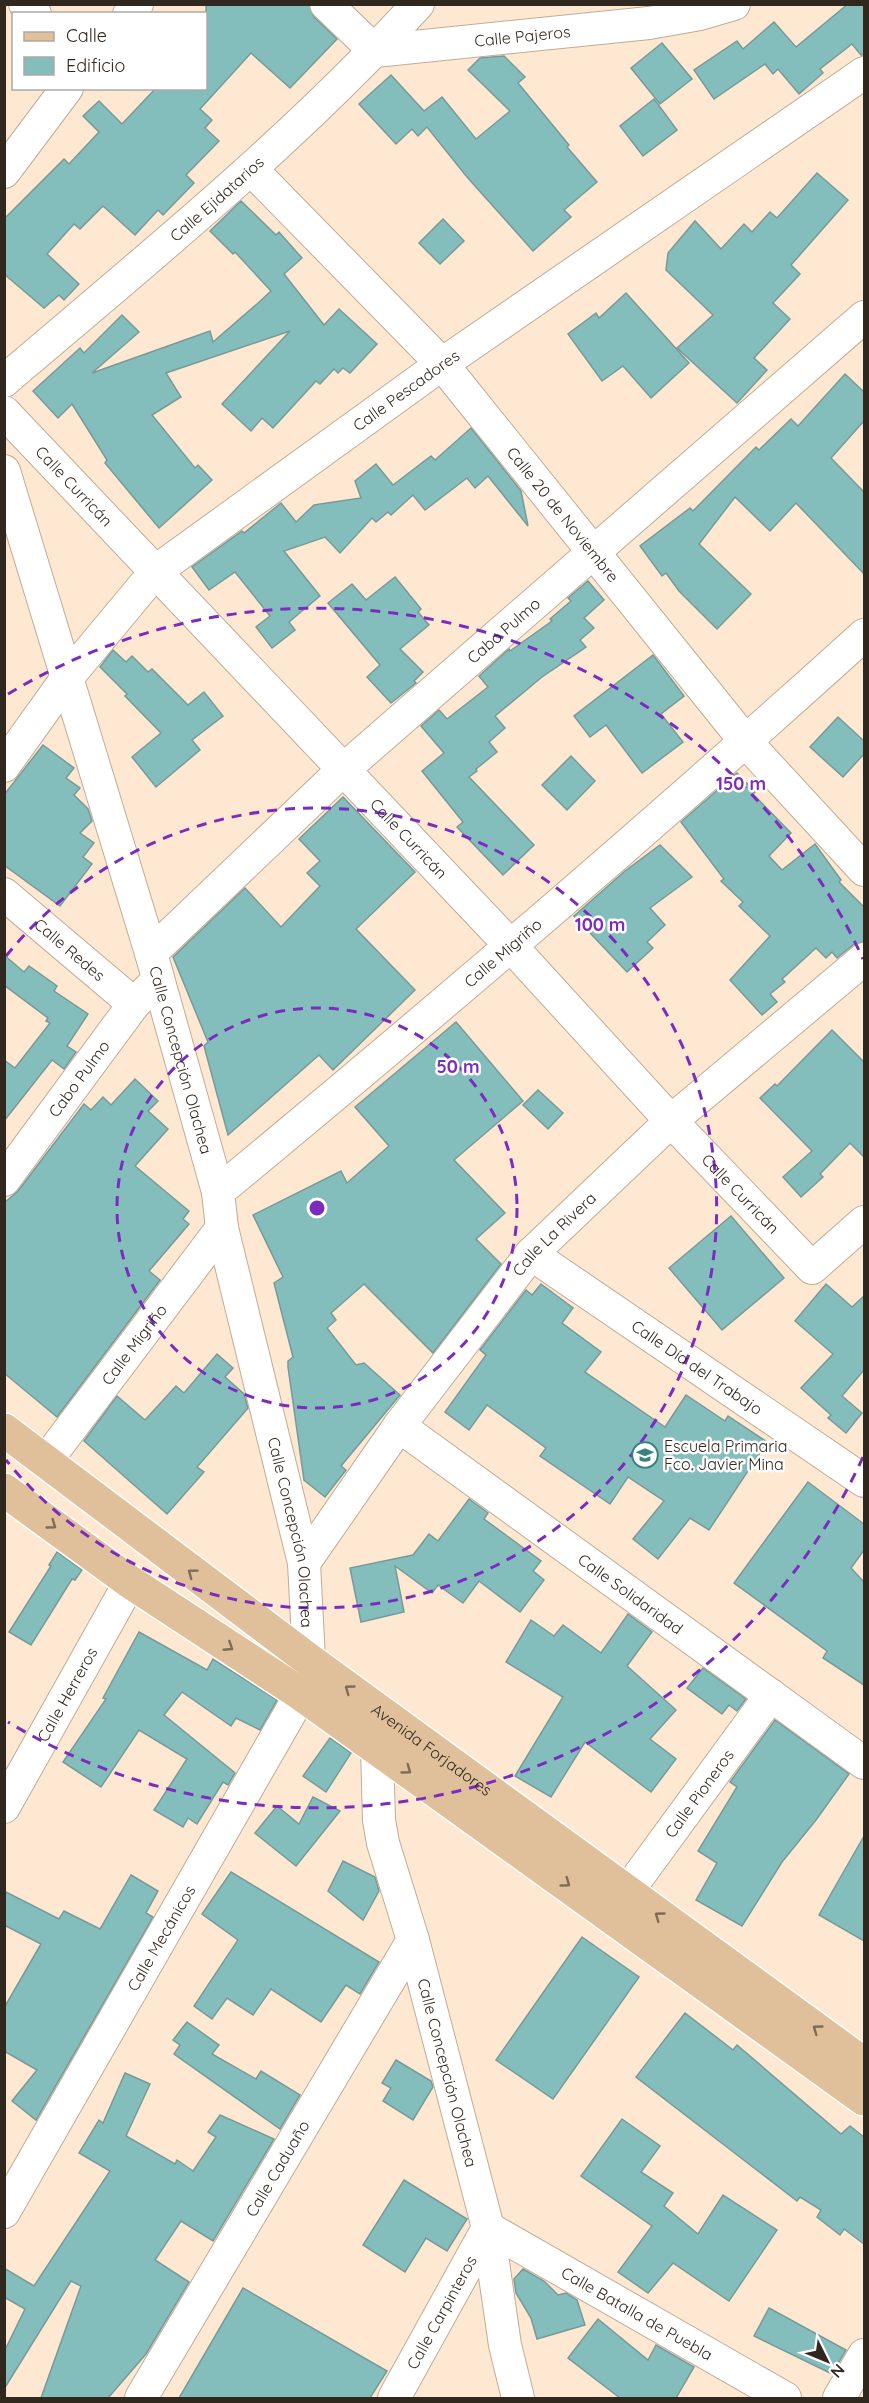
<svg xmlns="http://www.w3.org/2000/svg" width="869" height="2403" viewBox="0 0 869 2403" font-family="Quicksand,sans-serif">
	<rect width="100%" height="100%" fill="#fee8d1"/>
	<g fill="#83bebd" stroke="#779a99" stroke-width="1.5">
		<polygon points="206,4 309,4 314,17 337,39 290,88 251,53 200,109 212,120 205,128 219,141 186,175 194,183 163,215 158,210 135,235 103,206 80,229 74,224 47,254 79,284 64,300 59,295 44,308 4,274 4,219 64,159 69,164 99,132 83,116 99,101 122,124 156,88 206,88"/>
		<polygon points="848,4 864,4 864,55 861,55 852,44 820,69 823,73 799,94 778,69 773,74 765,64 714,99 694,70 737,41 743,49 774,22 796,47"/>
		<polygon points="662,43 692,79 660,104 631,68"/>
		<polygon points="504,56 525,77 518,83 569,145 567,147 597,182 564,210 571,217 533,251 467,177 427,127 418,136 412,129 396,144 359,104 391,75 424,111 442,97 476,139 510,111 468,70 480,58"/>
		<polygon points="654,99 677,130 643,156 620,126"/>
		<polygon points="817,173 848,200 791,265 800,274 773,303 790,319 754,358 767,370 737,403 677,348 713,315 666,270 668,253 695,221 721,249 744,224 752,232 770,212 777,218"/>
		<polygon points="241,201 276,235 279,232 302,258 284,274 324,325 339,309 377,344 350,373 343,368 338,373 334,369 320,384 316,381 273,428 262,418 251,431 222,404 290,331 166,373 181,397 152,415 195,468 198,465 212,480 159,528 105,463 107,460 72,404 58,418 33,391 80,348 84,353 122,315 139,332 92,373 210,331 213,342 257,304 271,291 235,252 233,254 210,231"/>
		<polygon points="443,219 464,241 440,264 419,243"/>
		<polygon points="626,293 689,363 651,398 623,366 602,381 568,334 596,313 599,318"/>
		<polygon points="845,374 864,392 864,421 831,458 864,492 864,574 796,503 770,531 735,497 699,544 751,594 717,629 679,591 666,573 662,576 640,546 690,508 693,511 756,447 759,450 791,419 798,426"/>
		<polygon points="471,428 521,491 528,526 488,476 475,488 467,478 425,510 413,495 391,515 388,512 376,522 372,518 340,553 325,537 284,551 320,596 289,622 295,630 272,648 256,627 270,616 235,572 209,590 192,567 242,531 244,533 281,503 296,522 314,505 361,498 355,481 376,464 393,485 431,456 435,460"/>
		<polygon points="395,577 421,609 418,612 429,625 400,649 423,672 414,681 416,683 391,703 367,677 380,665 328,603 352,584 366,600"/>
		<polygon points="588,581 604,600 584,618 594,628 580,640 586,647 542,677 495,716 505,728 489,742 497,752 476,769 477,771 469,777 534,845 503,875 457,827 463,822 422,771 444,753 421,726 439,710 447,719 488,687 479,676 509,649 510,651 552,621 550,619 571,601 568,598"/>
		<polygon points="113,650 126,662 132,656 148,672 152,669 188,705 204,692 223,716 192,740 200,750 156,787 132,757 161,733 125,696 127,694 100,667"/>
		<polygon points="653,655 684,696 661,714 683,742 642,773 606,725 590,737 574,716"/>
		<polygon points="838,717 864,741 864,754 843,777 810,747"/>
		<polygon points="43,745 74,768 66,778 80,788 74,795 88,809 92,821 80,833 94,843 83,857 92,864 60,906 4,865 4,795"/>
		<polygon points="571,756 595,781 567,810 542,785"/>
		<polygon points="737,773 755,792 753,794 791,833 769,856 782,870 815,844 841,880 839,882 864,907 864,942 853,945 837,958 832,952 826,958 816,948 782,979 785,982 770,994 777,1002 762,1015 730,980 770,936 739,906 743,902 721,881 724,879 681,822"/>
		<polygon points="343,797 415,872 356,929 415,990 333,1070 319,1055 228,1135 204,1046 208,1042 173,957 245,888 281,927 320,886 307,873 320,861 299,839"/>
		<polygon points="660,845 692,877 650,908 665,925 647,942 653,948 627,972 574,916 625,871"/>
		<polygon points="4,955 24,972 29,966 57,986 54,991 88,1014 67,1046 76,1052 64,1069 52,1060 4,1121 4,1060 15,1068 50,1023 46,1021 48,1018 4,985"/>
		<polygon points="456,1022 523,1101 454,1160 505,1213 476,1239 501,1264 433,1353 364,1284 331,1313 336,1320 327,1328 356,1365 364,1363 400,1395 341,1466 346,1470 325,1497 304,1480 288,1367 288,1361 293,1357 274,1283 283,1277 253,1215 341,1171 347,1183 389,1146 355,1107"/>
		<polygon points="832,1030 864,1062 864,1157 850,1143 820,1174 823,1177 801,1197 783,1177 812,1151 760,1098 775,1084 777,1086"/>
		<polygon points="135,1079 158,1101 148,1111 168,1129 135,1166 189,1211 183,1219 189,1224 149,1271 160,1280 57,1417 4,1373 4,1203 18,1191 84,1104 91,1110 103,1097 111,1105"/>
		<polygon points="538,1090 563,1113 548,1129 523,1105"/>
		<polygon points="731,1216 784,1278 722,1330 669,1268"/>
		<polygon points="541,1284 573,1308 562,1323 601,1352 585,1372 665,1427 686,1395 725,1421 728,1416 767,1442 709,1530 690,1518 658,1559 633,1539 664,1501 628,1477 610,1504 540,1456 546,1448 487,1405 469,1430 445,1412 486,1355 480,1350 526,1290 532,1295"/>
		<polygon points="826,1284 852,1307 864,1296 864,1370 842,1396 862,1413 846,1433 828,1418 831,1415 801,1388 833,1354 795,1321"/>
		<polygon points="217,1354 233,1368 225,1377 244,1394 248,1408 197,1467 204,1472 167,1514 84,1441 117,1396 145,1420 176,1386 184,1393"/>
		<polygon points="808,1482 864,1524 864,1550 851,1568 864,1582 864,1685 823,1658 827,1651 734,1583"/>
		<polygon points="469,1499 488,1513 484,1519 541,1561 533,1571 544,1580 520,1612 479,1581 463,1603 438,1585 432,1593 395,1566 404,1612 361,1622 350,1568 413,1555 429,1534 438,1541"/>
		<polygon points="57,1552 82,1570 75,1580 72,1579 31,1645 9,1632 51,1566 49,1565"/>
		<polygon points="628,1614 652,1632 627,1666 676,1710 650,1739 676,1759 651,1792 585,1742 551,1797 515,1776 563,1697 506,1662 531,1620 554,1636 563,1625 601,1653"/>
		<polygon points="139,1632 207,1670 213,1659 277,1700 260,1730 236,1718 231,1726 182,1692 164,1715 235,1773 228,1785 223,1782 197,1824 188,1818 183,1827 154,1810 187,1759 139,1730 101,1787 63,1762 106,1699 103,1698"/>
		<polygon points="703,1668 746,1699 737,1711 729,1705 722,1714 687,1688"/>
		<polygon points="775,1720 849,1774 816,1820 782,1862 742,1926 696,1900 717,1863 698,1851 737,1787 730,1782"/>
		<polygon points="330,1738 351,1753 326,1792 303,1776"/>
		<polygon points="313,1797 340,1811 296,1866 255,1833 277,1806 299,1824"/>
		<polygon points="864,1836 864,1941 819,1915"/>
		<polygon points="343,1861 375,1877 379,1891 363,1920 328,1891"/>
		<polygon points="231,1872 379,1962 360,1994 346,1985 321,2022 271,1989 253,2015 227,1998 212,2019 194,2006 238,1940 202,1914"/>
		<polygon points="131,1875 158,1891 146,1913 153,1917 36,2120 12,2101 37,2070 4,2051 4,2008 41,1944 4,1925 4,1891 59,1919 64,1911 100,1929"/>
		<polygon points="582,1937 639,1977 553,2099 496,2060"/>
		<polygon points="685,2013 733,2050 737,2045 841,2134 850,2126 864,2137 864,2244 844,2229 840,2235 817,2217 821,2210 800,2197 797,2201 636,2077"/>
		<polygon points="187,2022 219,2045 212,2054 256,2079 261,2071 300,2095 280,2129 174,2054 180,2045 173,2040"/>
		<polygon points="396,2060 431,2081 433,2087 413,2120 383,2101 391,2088 382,2083"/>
		<polygon points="125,2073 150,2084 126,2136 175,2164 177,2160 193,2171 216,2137 208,2132 220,2115 274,2139 213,2241 181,2221 155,2260 189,2282 146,2354 108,2398 41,2398 81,2286 71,2281 4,2389 4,2352 25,2309 4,2297 4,2268 34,2286 110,2171 79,2153 99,2120 103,2123"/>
		<polygon points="622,2119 660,2146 641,2172 673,2193 664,2206 698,2234 723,2195 777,2230 729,2301 673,2263 648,2293 618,2272 652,2226 581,2176"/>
		<polygon points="404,2180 467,2219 447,2251 426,2238 405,2272 363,2245"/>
		<polygon points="523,2269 544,2281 558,2295 566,2293 577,2300 585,2325 537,2339 531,2318 516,2293 514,2279"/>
		<polygon points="243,2288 387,2371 370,2398 179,2398"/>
		<polygon points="769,2308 846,2350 832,2374 754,2336"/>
		<polygon points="598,2319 648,2360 656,2345 694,2367 676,2398 620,2398 568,2358"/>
	</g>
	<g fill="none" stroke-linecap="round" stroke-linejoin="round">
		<g stroke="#c0ac96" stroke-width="34">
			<g id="minor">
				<polyline points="25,4 35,14"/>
				<path id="s1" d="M326,4L375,51L649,23L700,14L734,4"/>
				<polyline points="129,14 137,4"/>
				<path id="s2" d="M251,169L442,364L746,742L864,870"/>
				<polyline points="4,172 67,88"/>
				<path id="s3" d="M4,381C146,260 292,142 418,4"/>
				<path id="s4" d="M4,412L510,945L671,1121L812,1268L864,1222"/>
				<path id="s5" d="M4,471L151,953L218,1192L222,1228L304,1563L309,1660L301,1694L4,2212"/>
				<path id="s6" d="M4,766L67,678L156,571L442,364L864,73"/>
				<path id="s7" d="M4,894L134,1004"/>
				<path id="s8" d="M151,953L343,770L864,317"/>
				<path id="s9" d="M4,1180L134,1004L158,980"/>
				<path id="s10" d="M218,1192C437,1011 653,826 864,635"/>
				<path id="s11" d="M531,1254L864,1481"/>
				<path id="s12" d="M399,1426L864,1763"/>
				<path id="s13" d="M46,1461L222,1228"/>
				<path id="s14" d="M304,1563L399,1426L531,1254L671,1121L864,959"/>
				<path id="s15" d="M377,1748L379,1820L383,1843L413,1940L488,2228L505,2345L518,2398"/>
				<path id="s16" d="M4,1807L130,1582"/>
				<path id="s17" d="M627,1892L771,1695"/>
				<path id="s18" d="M141,2398L413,1940"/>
				<path id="s19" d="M394,2398L488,2228L785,2398"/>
				<polyline points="839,2398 864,2355"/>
			</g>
		</g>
		<g stroke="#fff" stroke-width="36">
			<g id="major">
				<path id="s20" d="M4,1430L309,1660L864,2064"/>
				<polyline points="4,1490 130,1582 301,1694 864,2099"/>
			</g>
		</g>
		<use href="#minor" stroke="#fff" stroke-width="32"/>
		<use href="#major" stroke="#e0c09a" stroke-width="33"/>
	</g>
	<defs><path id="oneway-chevron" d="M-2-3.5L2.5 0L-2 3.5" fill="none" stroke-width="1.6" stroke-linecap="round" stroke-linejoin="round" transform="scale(1.5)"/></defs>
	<g stroke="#7f6c56">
		<use href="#oneway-chevron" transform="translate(52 1525) rotate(36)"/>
		<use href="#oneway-chevron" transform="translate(192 1573) rotate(-143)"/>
		<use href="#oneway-chevron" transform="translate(229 1647) rotate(33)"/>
		<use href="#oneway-chevron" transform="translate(349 1689) rotate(-144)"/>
		<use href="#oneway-chevron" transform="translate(407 1770) rotate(36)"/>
		<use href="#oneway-chevron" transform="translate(566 1883) rotate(36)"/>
		<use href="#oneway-chevron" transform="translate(659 1916) rotate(-144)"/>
		<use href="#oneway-chevron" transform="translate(817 2029) rotate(-144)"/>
	</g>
	<g fill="none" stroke="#7b2cbf" stroke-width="3" stroke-dasharray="10 8">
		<circle cx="317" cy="1208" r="200"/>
		<path d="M6 956A400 400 0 1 1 6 1460"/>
		<path d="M863 1457A600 600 0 0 1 8 1722M8 694A600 600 0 0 1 863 959"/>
	</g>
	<defs>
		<g id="school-ring" transform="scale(1.35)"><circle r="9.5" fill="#fff" stroke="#398281" stroke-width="1.5"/><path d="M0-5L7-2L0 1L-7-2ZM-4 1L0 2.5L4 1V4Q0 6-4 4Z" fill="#398281"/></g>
	</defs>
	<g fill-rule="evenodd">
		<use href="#school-ring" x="645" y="1455"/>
	</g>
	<g text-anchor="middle" stroke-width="5" stroke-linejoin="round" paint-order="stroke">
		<g font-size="16" fill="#30281f" stroke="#fff">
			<text dy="6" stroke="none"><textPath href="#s1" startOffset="216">Calle Pajeros</textPath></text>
			<text dy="6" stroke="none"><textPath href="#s3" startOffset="280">Calle Ejidatarios</textPath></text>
			<text dy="6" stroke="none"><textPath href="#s6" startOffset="556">Calle Pescadores</textPath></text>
			<text dy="6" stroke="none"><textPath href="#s4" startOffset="102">Calle Curricán</textPath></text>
			<text dy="6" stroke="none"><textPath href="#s2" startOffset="466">Calle 20 de Noviembre</textPath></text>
			<text dy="6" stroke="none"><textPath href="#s8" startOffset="478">Cabo Pulmo</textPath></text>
			<text dy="6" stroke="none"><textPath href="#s4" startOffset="588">Calle Curricán</textPath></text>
			<text dy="6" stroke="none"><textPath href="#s7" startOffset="86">Calle Redes</textPath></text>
			<text dy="6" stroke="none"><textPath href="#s10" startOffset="372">Calle Migriño</textPath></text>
			<text dy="6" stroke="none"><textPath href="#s5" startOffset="615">Calle Concepción Olachea</textPath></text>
			<text dy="6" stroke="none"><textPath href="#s9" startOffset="126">Cabo Pulmo</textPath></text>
			<text dy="6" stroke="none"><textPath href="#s4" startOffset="1074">Calle Curricán</textPath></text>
			<text dy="6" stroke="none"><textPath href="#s14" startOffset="414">Calle La Rivera</textPath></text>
			<text dy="6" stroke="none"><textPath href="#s13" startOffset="146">Calle Migriño</textPath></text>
			<text dy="6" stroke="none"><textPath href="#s11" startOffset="201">Calle Día del Trabajo</textPath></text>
			<text dy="6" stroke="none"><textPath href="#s5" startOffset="1101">Calle Concepción Olachea</textPath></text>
			<text dy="6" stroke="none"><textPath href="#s12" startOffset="286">Calle Solidaridad</textPath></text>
			<text dy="6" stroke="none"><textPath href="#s16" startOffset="129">Calle Herreros</textPath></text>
			<text dy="6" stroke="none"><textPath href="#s20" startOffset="534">Avenida Forjadores</textPath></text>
			<text dy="6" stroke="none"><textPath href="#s17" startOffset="122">Calle Pioneros</textPath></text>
			<text transform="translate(161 1938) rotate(-60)" y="6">Calle Mecánicos</text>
			<text dy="6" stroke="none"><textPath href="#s15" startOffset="334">Calle Concepción Olachea</textPath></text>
			<text dy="6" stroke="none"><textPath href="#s18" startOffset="267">Calle Caduaño</textPath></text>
			<text dy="6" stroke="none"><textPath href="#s19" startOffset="98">Calle Carpinteros</textPath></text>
			<text dy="6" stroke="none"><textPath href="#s19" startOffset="366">Calle Batalla de Puebla</textPath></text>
		</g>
		<g font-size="16" fill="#30281f" stroke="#fff" text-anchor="start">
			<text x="664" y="1452">Escuela Primaria<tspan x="664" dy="18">Fco. Javier Mina</tspan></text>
		</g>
	</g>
	<circle cx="317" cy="1208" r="9" fill="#7b2cbf" stroke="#fff" stroke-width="3"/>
	<g font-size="18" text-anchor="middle" font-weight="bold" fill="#7b2cbf" stroke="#fff" stroke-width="5" stroke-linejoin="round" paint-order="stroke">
		<text x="741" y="790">150 m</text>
		<text x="600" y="931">100 m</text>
		<text x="458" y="1073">50 m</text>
	</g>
	<rect width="869" height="2403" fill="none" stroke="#30281f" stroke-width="12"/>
	<rect x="12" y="12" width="195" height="78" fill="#ffffff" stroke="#aca9a5" stroke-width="1.5"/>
	<rect x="24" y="32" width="30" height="9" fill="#e0c09a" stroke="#aca9a5" stroke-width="1.5"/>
	<text x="66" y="42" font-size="18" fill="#30281f">Calle</text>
	<rect x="24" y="57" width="30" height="18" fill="#83bebd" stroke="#aca9a5" stroke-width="1.5"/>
	<text x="66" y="72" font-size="18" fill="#30281f">Edificio</text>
	<g transform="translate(827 2361) rotate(133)" stroke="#ffffff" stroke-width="4.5" paint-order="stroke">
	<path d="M0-4.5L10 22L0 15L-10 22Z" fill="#30281f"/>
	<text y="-9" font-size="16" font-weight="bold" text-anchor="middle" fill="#30281f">N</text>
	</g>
</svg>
